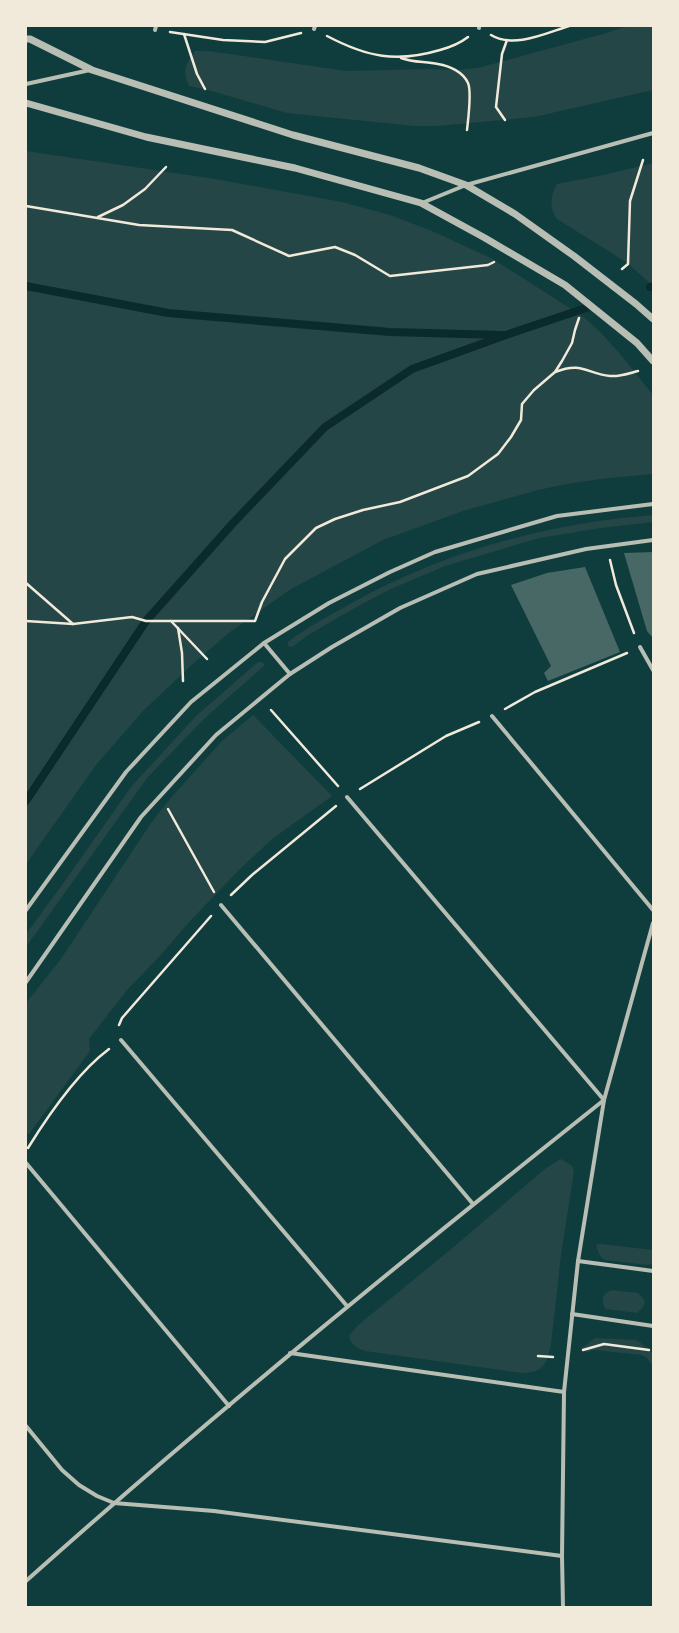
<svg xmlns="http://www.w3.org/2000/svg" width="679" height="1633" viewBox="0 0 679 1633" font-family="Raleway,sans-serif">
	<rect width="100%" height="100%" fill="#0f3d3e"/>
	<g fill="#244646">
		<path d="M628,26H653V90L534,117L437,126H414L287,113L205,89L189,86C182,71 185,65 195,51H209L346,71L430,69L457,70L478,68L603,34Z"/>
		<polygon points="26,151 215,179 342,202 390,215 432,231 493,259 585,318 601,333 621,355 653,395 653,474 600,479 567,484 538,490 463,511 383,540 291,589 230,632 197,660 143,711 96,765 26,864"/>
		<path d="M653,163V286L626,262L557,219C549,207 550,197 557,184L599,176Z"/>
		<path d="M653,515V522L601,528L539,538L445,566L391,589L360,605L308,635L292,647L288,646V642C307,627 329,616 350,604C445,551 545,524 653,515Z"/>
		<polygon points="258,662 262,662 265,665 204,719 147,778 26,947 26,934 62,885 131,787 196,716"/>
		<polygon points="253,715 332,796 272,839 240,869 190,921 158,958 127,990 89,1039 90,1051 29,1134 26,1134 26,1003 61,959 151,823 168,801 222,741"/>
		<path d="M561,1159L571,1165L574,1171L561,1255L551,1344C547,1363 545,1372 523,1373L365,1351C358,1349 350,1344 349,1336L357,1326L455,1246L546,1168Z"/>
		<path d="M600,1244L653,1250V1264L647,1265L605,1260C599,1256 598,1252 596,1245Z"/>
		<path d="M612,1290L638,1293L645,1301L643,1307L637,1313L606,1309C600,1302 602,1293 612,1290Z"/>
		<polygon points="595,1338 636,1340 641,1343 653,1354 653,1366 647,1358 642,1355 594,1350 588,1352 582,1350 582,1348"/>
	</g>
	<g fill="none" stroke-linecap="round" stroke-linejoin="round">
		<g stroke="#0a2a2b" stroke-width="8">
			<polyline points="26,286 168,313 390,332 502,335"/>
			<polyline points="650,287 653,286"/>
			<polyline points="26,801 146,621 234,522 325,427 412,369 506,335 586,308"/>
		</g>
	</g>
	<g fill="#486865">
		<polygon points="653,552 653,638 647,631 624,553"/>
		<polygon points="585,567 620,652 548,681 544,673 551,666 511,585 547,573"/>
	</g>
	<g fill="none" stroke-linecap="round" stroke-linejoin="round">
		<g stroke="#f1e9da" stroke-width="2.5">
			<polyline points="170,32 223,40 265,42 301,33"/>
			<polyline points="184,34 197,74 205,89"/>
			<path d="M491,35C514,49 546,33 569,26"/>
			<path d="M327,36C367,57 396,63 440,50C451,47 459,44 468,37"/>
			<path d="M401,58C414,63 426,61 438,64C450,66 463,72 468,83C472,92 468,120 467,130"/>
			<polyline points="505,120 496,107 502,54 507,40"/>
			<polyline points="26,206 139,225 232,230 289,256 335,247 355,255 390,276 488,265 494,262"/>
			<polyline points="98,217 123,205 145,189 166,167"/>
			<polyline points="622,269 628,264 630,201 643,160"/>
			<path d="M555,372C583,361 586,374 610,376C619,377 630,373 638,371"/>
			<polyline points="610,560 616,585 634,633"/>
			<polyline points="26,583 73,624"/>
			<polyline points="26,621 73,624 132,617 146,621 255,621 262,602 285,559 316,528 335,519 363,510 400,502 468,476 498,454 511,437 521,420 522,404 534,390 555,372 562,361 572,343 575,330 579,318"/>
			<polyline points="171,621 207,659"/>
			<polyline points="178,628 182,653 183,681"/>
			<polyline points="505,709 535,692 627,653"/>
			<polyline points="271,710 338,786"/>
			<polyline points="360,789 446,736 479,722"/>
			<polyline points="168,809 214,892"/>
			<polyline points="231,895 252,875 336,806"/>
			<polyline points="119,1025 122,1018 211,916"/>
			<path d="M28,1148C49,1114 77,1073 109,1049"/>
			<polyline points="583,1350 604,1344 649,1350"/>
			<polyline points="538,1356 553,1357"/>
		</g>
		<g stroke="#b8beb3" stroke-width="4">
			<polyline points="479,28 479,26"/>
			<polyline points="314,29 315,26"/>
			<polyline points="155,30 156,26"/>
			<polyline points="26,84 90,70"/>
			<polyline points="422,203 466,185 653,133"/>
			<polyline points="264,643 290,674"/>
			<polyline points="640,647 653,670"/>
			<polyline points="492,716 653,910"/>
			<polyline points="221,905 473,1204"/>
			<polyline points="26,910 126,772 191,702 264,643 329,603 390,572 435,552 557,516 653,504"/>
			<polyline points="26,982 141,817 216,735 290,674 332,647 400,608 477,574 586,549 653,540"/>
			<polyline points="121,1040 347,1306"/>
			<polyline points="26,1163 229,1406"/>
			<polyline points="578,1261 653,1271"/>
			<polyline points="572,1314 653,1326"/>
			<polyline points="290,1353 564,1392"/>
			<polyline points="26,1426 62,1470 79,1485 97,1496 114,1503 214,1511 562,1556"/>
			<path d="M26,1581C213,1414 408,1256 604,1100L347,797"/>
			<polyline points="563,1607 562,1556 564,1392 578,1261 604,1100 653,923"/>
		</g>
		<g stroke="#b8beb3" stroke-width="7">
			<polyline points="26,39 30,39 92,70 293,135 419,168 466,185 515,214 574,256 636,304 653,319"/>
			<polyline points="26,103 146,137 295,168 421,203 485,238 565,285 637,343 653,361"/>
		</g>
	</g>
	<rect width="679" height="1633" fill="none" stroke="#f1e9da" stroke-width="54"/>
</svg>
